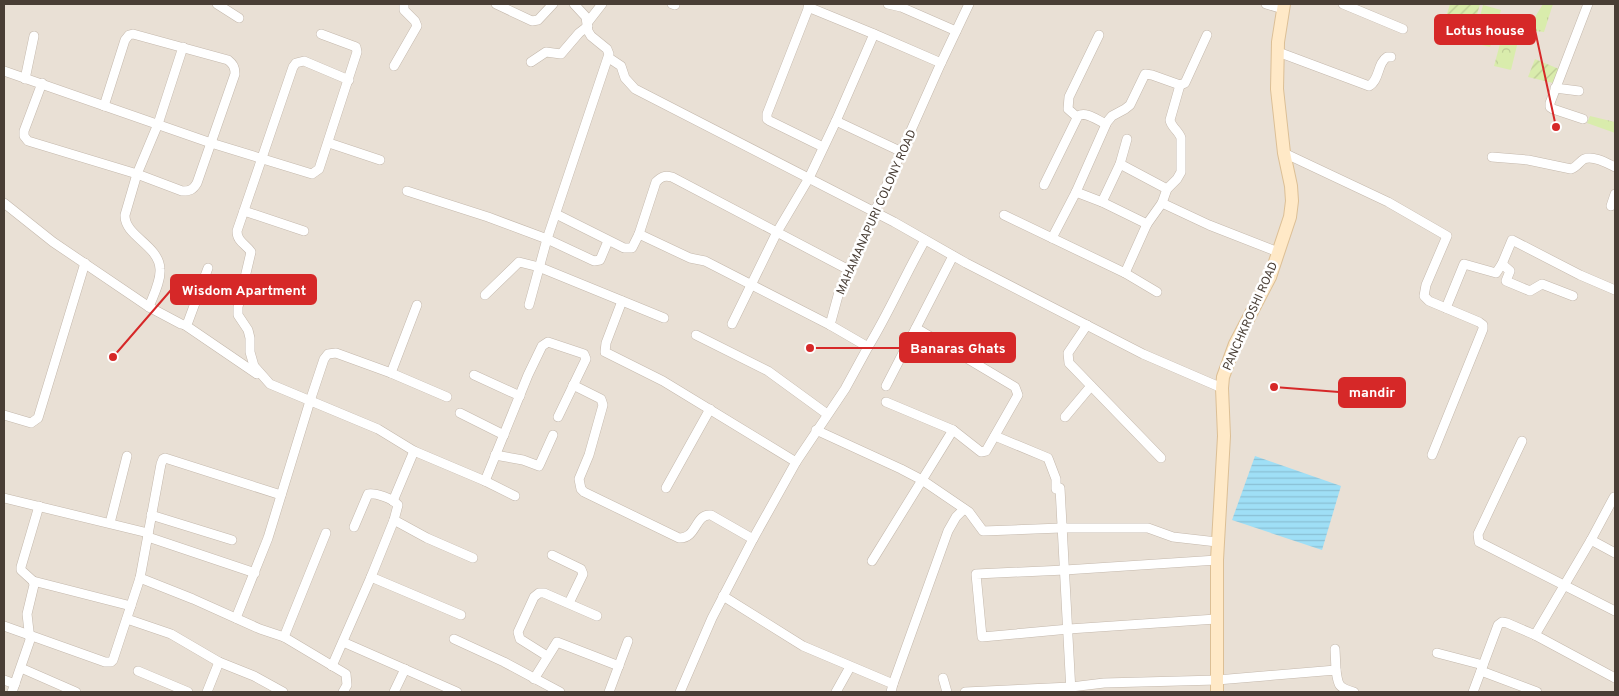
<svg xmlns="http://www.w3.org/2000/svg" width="1619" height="696" viewBox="0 0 1619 696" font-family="Overpass,sans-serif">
	<defs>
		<pattern id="grass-tufts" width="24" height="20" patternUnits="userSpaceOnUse" patternTransform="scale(1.25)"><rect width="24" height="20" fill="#d9ecac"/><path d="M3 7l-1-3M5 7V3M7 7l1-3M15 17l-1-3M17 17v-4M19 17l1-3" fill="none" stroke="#bccb95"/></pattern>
		<pattern id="park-crowns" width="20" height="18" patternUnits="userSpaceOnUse" patternTransform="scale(1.25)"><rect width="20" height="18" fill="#d9ecac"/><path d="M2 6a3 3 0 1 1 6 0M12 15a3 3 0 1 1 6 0" fill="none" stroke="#bccb95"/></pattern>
		<pattern id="garden-furrows" width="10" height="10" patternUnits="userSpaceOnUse" patternTransform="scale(1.25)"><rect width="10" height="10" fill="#d9ecac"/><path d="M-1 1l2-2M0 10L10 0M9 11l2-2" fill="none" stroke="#bccb95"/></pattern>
		<pattern id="water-rules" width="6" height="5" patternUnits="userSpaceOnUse" patternTransform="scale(1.25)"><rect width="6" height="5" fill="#9fdff6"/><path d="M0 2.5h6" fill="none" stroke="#8ac0d4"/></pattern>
	</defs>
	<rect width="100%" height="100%" fill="#f5efe7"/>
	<rect fill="#e9e0d5" x="4" y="4" width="1611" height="688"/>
	<g fill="url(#grass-tufts)">
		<polygon points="1543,4 1553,4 1544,32 1527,30"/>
		<polygon points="1590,116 1615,122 1615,133 1587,123"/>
	</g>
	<polygon fill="url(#park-crowns)" points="1504,29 1520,33 1511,70 1494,66"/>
	<g fill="url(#garden-furrows)">
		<polygon points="1450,4 1480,4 1469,43 1441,34"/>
		<polygon points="1535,59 1559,69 1553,83 1528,77"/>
	</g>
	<polygon fill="#d9ecac" points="1483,5 1501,10 1490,47 1473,43"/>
	<polygon fill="url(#water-rules)" points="1255,456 1341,486 1322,550 1232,520"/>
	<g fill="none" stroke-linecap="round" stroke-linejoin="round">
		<g stroke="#c4b8ac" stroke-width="10">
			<g id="street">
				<polyline points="217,4 239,18"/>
				<polyline points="496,4 532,21 538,20 553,4"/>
				<polyline points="672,4 675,5"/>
				<polyline points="810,4 767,114 767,119 770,121 823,147"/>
				<polyline points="888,4 901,7 956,31"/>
				<polyline points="1266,4 1283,9"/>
				<polyline points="1343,4 1403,29"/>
				<polyline points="808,7 874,34 941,63"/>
				<polyline points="588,22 602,4"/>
				<path d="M1278,52L1369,86C1380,80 1377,63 1387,57H1391"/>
				<polyline points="609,58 621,66 625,78 635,89 894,222 966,263 1143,354 1222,388"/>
				<polyline points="531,62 546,52 561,54 579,33 588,26"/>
				<polyline points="394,66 417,26 415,21 404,10 404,4"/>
				<polyline points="4,71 211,143 312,174 319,169 357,52 356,47 321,34"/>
				<polyline points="25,79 34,36"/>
				<path d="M349,80L304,61L296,63L293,67L237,231C237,242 246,244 251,252L238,307V315L248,330L250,338V352L254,366L270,384L378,429L414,451"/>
				<path d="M42,83L24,131V136L28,141L137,174L182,191C190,191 193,190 197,183L235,74C235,67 233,64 228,60L133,34L129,35L125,40L104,106"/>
				<polyline points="1555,88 1579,91"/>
				<polyline points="1077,117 1068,109 1069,97 1099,35"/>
				<polyline points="1583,119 1553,109 1550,107 1550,103 1588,4"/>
				<polyline points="836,121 902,152"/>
				<polyline points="329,143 380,160"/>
				<polyline points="1284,153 1388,202 1447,236 1426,285 1424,296 1429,301 1479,322 1483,325 1483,329 1432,455"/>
				<path d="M1492,157L1528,160L1571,169C1577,167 1579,162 1584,159C1593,155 1607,163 1615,167"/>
				<polyline points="1120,164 1167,189"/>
				<path d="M1044,185L1078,116C1086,111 1097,120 1106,124"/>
				<polyline points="407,191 488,217 547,239 594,261 600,260 608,241"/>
				<polyline points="1076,192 1102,202 1147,224"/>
				<polyline points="1102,202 1120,164 1127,139"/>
				<polyline points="4,203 53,242 149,307 181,324 185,325 188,322 208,268"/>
				<polyline points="1162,203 1209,225 1278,252"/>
				<polyline points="1611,206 1615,194"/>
				<polyline points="244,211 304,231"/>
				<path d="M556,214L624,248H632L639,234L656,182C661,177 664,175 672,177L849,270"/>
				<polyline points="1004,215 1125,273 1157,292"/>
				<polyline points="639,234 690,258 705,261 830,325"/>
				<polyline points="1052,238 1076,192 1107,122 1112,116 1125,109 1130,105 1145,74 1152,75 1180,85 1185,83 1207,35"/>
				<polyline points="1502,264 1510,271 1506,281 1530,291 1542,284 1573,296"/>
				<path d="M1125,273L1147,224L1162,203L1167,189L1177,179L1181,172V138C1179,131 1171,127 1170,120L1180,85"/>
				<polyline points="485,295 519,262 539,267 664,318"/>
				<polyline points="622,301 606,343 605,352 663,381 796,462"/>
				<polyline points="529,305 547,239 609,54 607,49 591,36 588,31 586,17 574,4"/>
				<path d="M149,307C153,296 161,281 160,269C159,245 124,236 125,215L137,174L158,124L183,47"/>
				<polyline points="1446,308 1464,264 1496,273 1502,264 1512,240 1580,275 1615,290"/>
				<polyline points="732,324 777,232 809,178 836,121 874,34"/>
				<polyline points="185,325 257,374"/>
				<polyline points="1087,325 1068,353 1069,363 1161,458"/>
				<polyline points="916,328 1015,387 1018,395 986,451 981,452 953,430"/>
				<polyline points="696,335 768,371 827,414"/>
				<path d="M868,347C889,313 905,275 925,240"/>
				<polyline points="391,373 417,305"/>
				<polyline points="474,375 520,396"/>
				<path d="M573,385L601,399L603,405L589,455L579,479L581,489L584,492L679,538C697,539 695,513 711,515L753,539"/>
				<polyline points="886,386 953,256"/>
				<polyline points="460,413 504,435"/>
				<polyline points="4,415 31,423 38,418 85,263"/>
				<polyline points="1065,417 1091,386"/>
				<polyline points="816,430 901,469 922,480 969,512 983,531 1061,528 1148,528 1173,537 1217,542"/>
				<polyline points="995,436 1048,458 1056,479 1056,489"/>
				<polyline points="1522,441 1478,534 1479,542 1615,611"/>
				<polyline points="495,455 523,460 539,466 553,435"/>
				<polyline points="485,481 528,375 542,346 548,342 584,354 586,359 558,417"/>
				<polyline points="666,488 710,409"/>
				<polyline points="1060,488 1071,692"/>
				<polyline points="4,498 148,533"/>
				<polyline points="393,501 414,451 485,481 515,496"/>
				<polyline points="151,515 232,540"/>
				<polyline points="394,520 427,538 473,558"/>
				<polyline points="110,523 127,456"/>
				<polyline points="148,537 255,573"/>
				<polyline points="1591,540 1614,497"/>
				<polyline points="552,555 581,569 583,574 569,603"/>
				<polyline points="872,561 953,430 886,402"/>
				<polyline points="371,577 461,615"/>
				<polyline points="140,578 193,599 260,629 284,637 346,674 347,685 343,692"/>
				<polyline points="33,581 131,606"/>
				<polyline points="723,596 803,646 893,684 891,692"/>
				<polyline points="236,618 268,538 310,401 324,359 328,354 336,353 391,373 447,397"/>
				<polyline points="127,619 171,634 219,662 254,676 283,692"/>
				<polyline points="1216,619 1069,629 982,637 976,574 1065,570 1217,560"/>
				<polyline points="4,626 105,662 111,662 113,660 140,578 161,464 163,459 165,458 281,495"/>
				<polyline points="1535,635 1615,678"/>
				<polyline points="284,637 326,533"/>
				<polyline points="454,639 504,662 560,692"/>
				<polyline points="343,642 457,692"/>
				<polyline points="1335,649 1336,670"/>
				<polyline points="1437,653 1483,665"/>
				<polyline points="547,656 520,639 518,632 534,597 539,593 544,593 597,616"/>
				<path d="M332,666L371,577L394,520L398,505C392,498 376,493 368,494L354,527"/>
				<polyline points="21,668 76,692"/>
				<polyline points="138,671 188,692"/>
				<polyline points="1481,671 1537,692"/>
				<polyline points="943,678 947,692"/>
				<polyline points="534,679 557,642 619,666"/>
				<polyline points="4,680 15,684"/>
				<polyline points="893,684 948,531 956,517 964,509"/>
				<polyline points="12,692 30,640 27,614 34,585 33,581 21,570 21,567 39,506"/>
				<polyline points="207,692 219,662"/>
				<polyline points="394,692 405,669"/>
				<polyline points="609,692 628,641"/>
				<polyline points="680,692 712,618 753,539 796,462 845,389 868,347 830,325 839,292 941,63 969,4"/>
				<polyline points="836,692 850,667"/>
				<path d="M965,692L1071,687L1104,683L1217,680L1336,670C1338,685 1338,688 1354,692"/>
				<polyline points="1473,692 1498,625 1502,622 1507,623 1535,635 1591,540 1615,553"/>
			</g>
		</g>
		<g stroke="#dcbf95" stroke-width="14">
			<polyline id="secondary" points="1217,692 1217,560 1224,436 1222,388 1223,377 1235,344 1270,277 1290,217 1292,201 1291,186 1284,153 1277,89 1278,42 1284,4"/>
		</g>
		<use href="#street" stroke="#fff" stroke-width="9"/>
		<use href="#secondary" stroke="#ffe9c7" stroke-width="12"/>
	</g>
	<g text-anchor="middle" stroke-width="5" stroke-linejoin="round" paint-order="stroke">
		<g font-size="12" fill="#493e35" stroke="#fff">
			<text transform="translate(876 212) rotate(-66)" y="4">MAHAMANAPURI COLONY ROAD</text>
			<text transform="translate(1250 316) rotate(-66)" y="4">PANCHKROSHI ROAD</text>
		</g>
	</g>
	<path fill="none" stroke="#d62828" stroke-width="2" d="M1556 127L1535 30M113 357L171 290M810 348L900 348M1274 387L1339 392"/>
	<g fill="#d62828" stroke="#fff" stroke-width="2">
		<circle cx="1556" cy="127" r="5"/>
		<circle cx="113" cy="357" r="5"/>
		<circle cx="810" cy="348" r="5"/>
		<circle cx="1274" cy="387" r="5"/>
	</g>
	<g fill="#d62828" stroke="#d62828" stroke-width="2">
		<rect x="1435" y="15" width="100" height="29" rx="5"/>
		<rect x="171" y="275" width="145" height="29" rx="5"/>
		<rect x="900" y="333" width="115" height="29" rx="5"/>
		<rect x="1339" y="378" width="66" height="29" rx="5"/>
	</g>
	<g font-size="14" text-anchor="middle" font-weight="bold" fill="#fff">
		<text x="1485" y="35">Lotus house</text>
		<text x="244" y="295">Wisdom Apartment</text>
		<text x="958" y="353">Banaras Ghats</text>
		<text x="1372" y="397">mandir</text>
	</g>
	<rect width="1619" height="696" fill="none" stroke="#493e35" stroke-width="10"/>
</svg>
